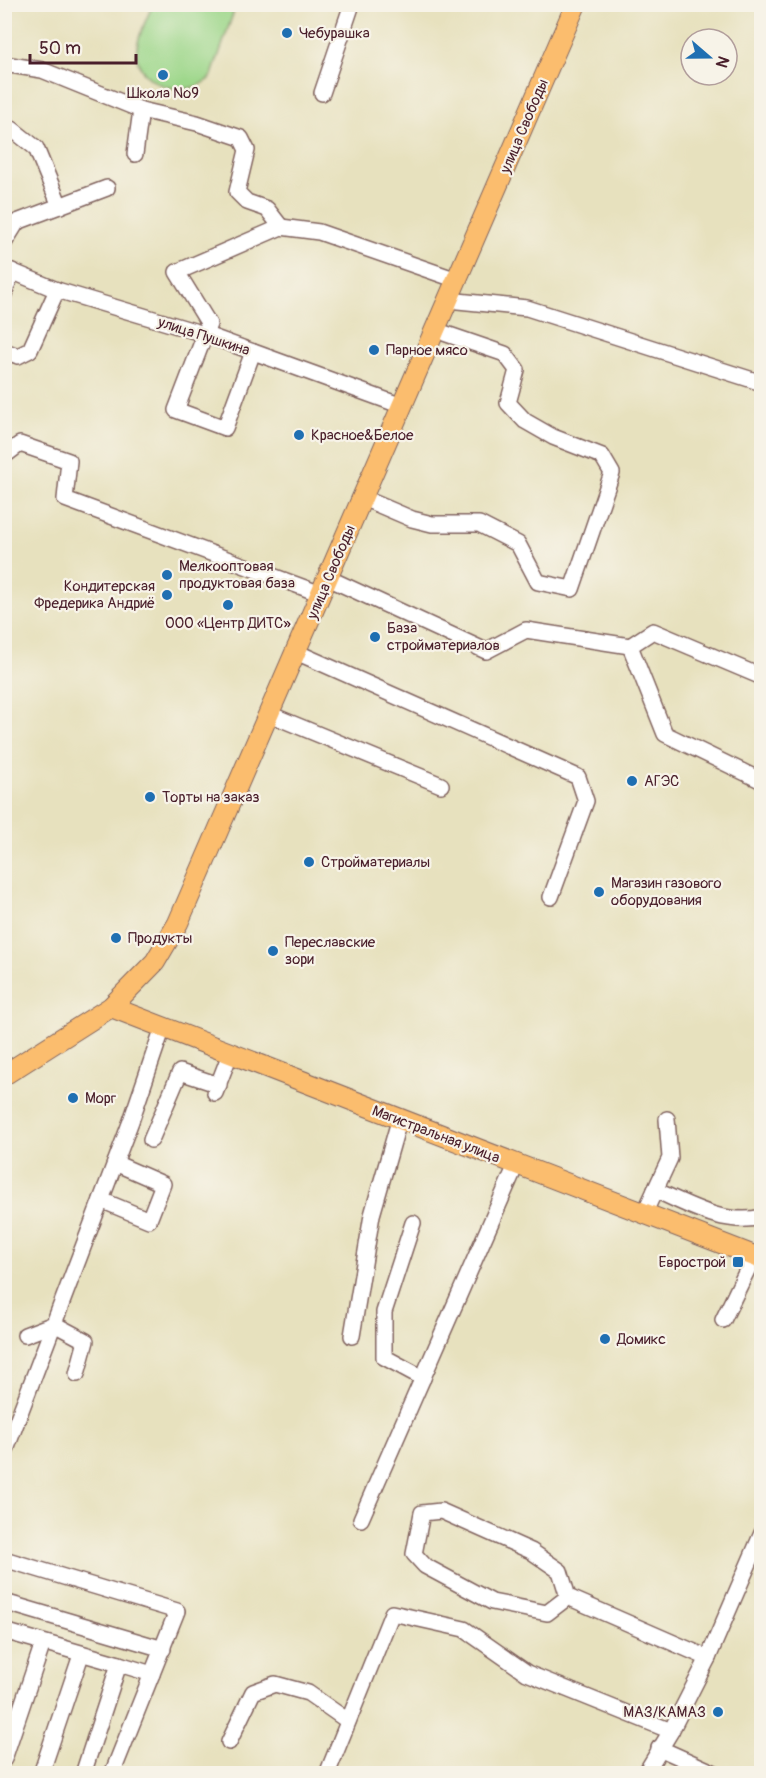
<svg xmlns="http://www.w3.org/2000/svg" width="766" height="1778" viewBox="0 0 766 1778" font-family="Pangolin,sans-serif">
	<rect width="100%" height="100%" fill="#f7f3e8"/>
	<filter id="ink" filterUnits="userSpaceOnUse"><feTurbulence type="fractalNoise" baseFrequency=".0167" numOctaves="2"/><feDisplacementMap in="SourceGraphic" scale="12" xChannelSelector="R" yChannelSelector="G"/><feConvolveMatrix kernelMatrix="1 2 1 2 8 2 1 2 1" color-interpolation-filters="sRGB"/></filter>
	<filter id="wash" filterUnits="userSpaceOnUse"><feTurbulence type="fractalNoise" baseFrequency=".008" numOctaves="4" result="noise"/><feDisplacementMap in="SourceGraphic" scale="24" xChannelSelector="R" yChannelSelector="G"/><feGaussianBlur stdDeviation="1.35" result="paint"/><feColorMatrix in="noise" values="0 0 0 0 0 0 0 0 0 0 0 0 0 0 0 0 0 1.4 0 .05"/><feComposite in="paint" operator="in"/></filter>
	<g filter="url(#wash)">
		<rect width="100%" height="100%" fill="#e7e1be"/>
		<path fill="#9dd78a" stroke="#747b5a" stroke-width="1.5" d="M153,4L236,5L212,75C194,100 143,89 137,58C134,42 147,19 153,4Z"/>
	</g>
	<g filter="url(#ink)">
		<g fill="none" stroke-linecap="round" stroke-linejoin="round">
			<g stroke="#81635e" stroke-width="18">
				<g id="minor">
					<polyline points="4,64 42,70 141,110 135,154"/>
					<polyline points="322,93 352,4"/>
					<polyline points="141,110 197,123 241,138 247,150 237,192 247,202 267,209 281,227"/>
					<polyline points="4,135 12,129 36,148 60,206"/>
					<polyline points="4,243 17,222 107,188"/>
					<polyline points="4,268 57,290 204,334 402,406"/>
					<polyline points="4,294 12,271"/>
					<polyline points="448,300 527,308 762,383"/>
					<polyline points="4,351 18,356 30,350 57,290"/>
					<polyline points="253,352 225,428 176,410 209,324 177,272 281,227 319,232 457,280"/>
					<polyline points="4,456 20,444 69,461 65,499 321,594"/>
					<polyline points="363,498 412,519 432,524 479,524 518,544 538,582 572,589 612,473 602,456 553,437 525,421 508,403 517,370 505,354 435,330"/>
					<polyline points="328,578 486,651 526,630 630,646 653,631 762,677"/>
					<polyline points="630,646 665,734 762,781"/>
					<polyline points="296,652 578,777 586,801 551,897"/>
					<polyline points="269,714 441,785"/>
					<polyline points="215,1093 230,1054"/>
					<polyline points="151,1140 180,1072 219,1085"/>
					<path d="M655,1190C689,1205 724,1226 762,1217"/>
					<polyline points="101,1200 149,1220 163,1184 115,1163"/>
					<polyline points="644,1214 670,1158 667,1119"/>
					<polyline points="413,1223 384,1312 384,1357 423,1378"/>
					<polyline points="723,1320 754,1256"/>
					<polyline points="25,1335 54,1324 86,1341 77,1374"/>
					<polyline points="352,1336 372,1215 399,1121"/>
					<polyline points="4,1455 131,1121 163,1027"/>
					<polyline points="361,1519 516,1165"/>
					<polyline points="4,1559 177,1611 112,1774"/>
					<polyline points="568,1597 547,1613 492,1602 425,1566 414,1554 422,1513 441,1511 531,1551 560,1571 568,1597 708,1658"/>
					<polyline points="4,1602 163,1649"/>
					<polyline points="4,1631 119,1664 83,1774"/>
					<polyline points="119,1664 152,1674"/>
					<polyline points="229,1742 253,1692 275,1684 308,1693 348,1721"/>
					<polyline points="659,1748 717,1774"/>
					<polyline points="4,1759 43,1643"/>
					<polyline points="41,1774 81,1655"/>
					<polyline points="327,1774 392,1613 464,1629 527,1673 671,1731"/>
					<polyline points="645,1774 671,1731 708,1658 762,1533"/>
				</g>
			</g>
			<g stroke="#81635e" stroke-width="22">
				<g id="major">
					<polyline points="111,1007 762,1259"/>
					<polyline points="4,1075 111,1007 155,962 178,923 576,4"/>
				</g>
			</g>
			<use href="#minor" stroke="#fff" stroke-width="15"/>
			<use href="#major" stroke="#fbbd6e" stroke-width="20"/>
		</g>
	</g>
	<g fill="#1f6fb2" stroke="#f7f3e8" stroke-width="2">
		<circle cx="287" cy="33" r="6"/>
		<circle cx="163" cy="75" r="6"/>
		<circle cx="374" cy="350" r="6"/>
		<circle cx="299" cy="435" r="6"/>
		<circle cx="167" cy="575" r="6"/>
		<circle cx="167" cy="595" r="6"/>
		<circle cx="228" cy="605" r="6"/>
		<circle cx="375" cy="637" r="6"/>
		<circle cx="632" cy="781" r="6"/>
		<circle cx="150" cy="797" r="6"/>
		<circle cx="309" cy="862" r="6"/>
		<circle cx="599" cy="892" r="6"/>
		<circle cx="116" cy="938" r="6"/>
		<circle cx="273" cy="951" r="6"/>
		<circle cx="73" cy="1098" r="6"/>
		<rect x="732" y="1256" width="12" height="12" rx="3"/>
		<circle cx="605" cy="1339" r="6"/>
		<circle cx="718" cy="1712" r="6"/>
	</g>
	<g text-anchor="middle" stroke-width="4.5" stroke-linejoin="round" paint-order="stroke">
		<g font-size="15" fill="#4a1f2b" stroke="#f7f3e8" text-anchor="start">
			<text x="299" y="38">Чебурашка</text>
			<text x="163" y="98" text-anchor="middle">Школа №9</text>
			<text x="386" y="355">Парное мясо</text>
			<text x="311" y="440">Красное&amp;Белое</text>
			<text x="179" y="571">Мелкооптовая<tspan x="179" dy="17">продуктовая база</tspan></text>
			<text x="155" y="591" text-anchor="end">Кондитерская<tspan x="155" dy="17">Фредерика Андриё</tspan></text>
			<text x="228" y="628" text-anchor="middle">ООО «Центр ДИТС»</text>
			<text x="387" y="633">База<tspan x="387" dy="17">стройматериалов</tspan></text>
			<text x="644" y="786">АГЭС</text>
			<text x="162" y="802">Торты на заказ</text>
			<text x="321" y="867">Стройматериалы</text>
			<text x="611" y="888">Магазин газового<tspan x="611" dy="17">оборудования</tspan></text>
			<text x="128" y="943">Продукты</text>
			<text x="285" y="947">Переславские<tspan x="285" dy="17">зори</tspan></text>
			<text x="85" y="1103">Морг</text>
			<text x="726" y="1267" text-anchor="end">Еврострой</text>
			<text x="617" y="1344">Домикс</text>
			<text x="706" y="1717" text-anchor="end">МАЗ/КАМАЗ</text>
		</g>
		<g font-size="15" fill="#4a1f2b" stroke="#f7f3e8">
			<text transform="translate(524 126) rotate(-67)" y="5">улица Свободы</text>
			<text transform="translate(204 336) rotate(18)" y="5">улица Пушкина</text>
			<text transform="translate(331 572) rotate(-67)" y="5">улица Свободы</text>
			<text transform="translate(436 1134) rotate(21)" y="5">Магистральная улица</text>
		</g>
	</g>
	<rect width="766" height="1778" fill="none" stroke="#f7f3e8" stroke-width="24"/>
	<g transform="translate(709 57) rotate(110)"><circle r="28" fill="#f7f3e8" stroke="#b29e9c" stroke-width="1.5"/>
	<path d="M0-4.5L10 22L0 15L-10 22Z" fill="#1f6fb2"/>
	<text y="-9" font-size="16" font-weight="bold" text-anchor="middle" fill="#4a1f2b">N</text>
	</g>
	<path d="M30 54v9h106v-9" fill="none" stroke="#4a1f2b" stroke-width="3"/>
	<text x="39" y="54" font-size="18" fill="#4a1f2b" stroke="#f7f3e8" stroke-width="4.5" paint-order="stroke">50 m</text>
</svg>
